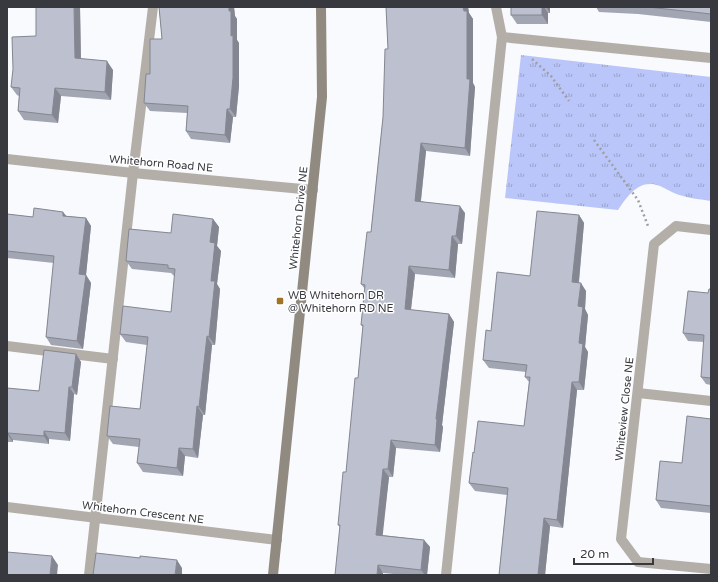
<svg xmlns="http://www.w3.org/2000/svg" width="718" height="582" viewBox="0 0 718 582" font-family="'Varela Round',sans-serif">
	<defs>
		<pattern id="park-tufts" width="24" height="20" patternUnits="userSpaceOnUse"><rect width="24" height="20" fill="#bac6f9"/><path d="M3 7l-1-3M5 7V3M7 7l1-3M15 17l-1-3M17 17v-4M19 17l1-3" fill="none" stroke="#98a2cb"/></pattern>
	</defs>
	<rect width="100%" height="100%" fill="#f9fafd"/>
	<path fill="url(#park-tufts)" d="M521,55L711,77V201C698,199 686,198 674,193C669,191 665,188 660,186C640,178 628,195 618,210L505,198Z"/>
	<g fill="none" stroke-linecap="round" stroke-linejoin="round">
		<g stroke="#9d9fa3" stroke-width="2.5" stroke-dasharray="2 3" stroke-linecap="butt">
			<polyline points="532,59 551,76 569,101"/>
			<polyline points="594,140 638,200 648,226"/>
		</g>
		<g stroke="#b3afa8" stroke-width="10">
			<polyline points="502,37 711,58"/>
			<polyline points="7,346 113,359"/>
			<polyline points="638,393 711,401"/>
			<polyline points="89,575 133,173 153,7"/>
			<polyline points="446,575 502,37 496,7"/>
		</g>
		<g stroke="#b3afa8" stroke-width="10">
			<polyline points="7,159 133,173 313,190"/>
			<polyline points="711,230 676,226 654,244 621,539 638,562 711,569"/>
			<polyline points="7,507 277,540"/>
		</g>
		<polyline stroke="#918a81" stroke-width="10" points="273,575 322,97 321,7"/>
	</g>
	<g fill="#a2a5b2">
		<polygon points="80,7 81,59 113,70 111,100 61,96 58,123 24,120 18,111 19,96 17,95 11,87"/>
		<polygon points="159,7 234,7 235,16 237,19 237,40 239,43 239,86 236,117 233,117 230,143 191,139 186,131 187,113 150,111 144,103 150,74 162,39"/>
		<polygon points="386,7 468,7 469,13 473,19 473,83 475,87 470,156 426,151 421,201 465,213 462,244 458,244 455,278 415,274 411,310 449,314 454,322 442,425 443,427 440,452 396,448 393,477 389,477 382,535 424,540 430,547 427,575 404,575 383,573 338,525 346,472 358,378 363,327 361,325 365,289 361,284 371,232 383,117 388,49"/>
		<polygon points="511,7 550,7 550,13 548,13 548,24 517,24 511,15"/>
		<polygon points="596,7 711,7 711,22 638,14 599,12"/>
		<polygon points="7,214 33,217 67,216 86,218 91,226 86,275 91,283 83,349 51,345 46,337 54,263 7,258"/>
		<polygon points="579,215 584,223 579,283 586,291 585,309 588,315 585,347 588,352 584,390 577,390 563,528 550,526 545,575 499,575 507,495 475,491 469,483 474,453 524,426 529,382 525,377 526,372 489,368 483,360 491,331 530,276"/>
		<polygon points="213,219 219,227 217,246 221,251 217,284 220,289 215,345 212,345 205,415 203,415 198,458 185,456 183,476 143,472 137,463 139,447 113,444 107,436 140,409 147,345 126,342 120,334 171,312 175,277 171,273 132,269 126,261 171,233"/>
		<polygon points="711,289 711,385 706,384 701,377 704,342 688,341 683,333 708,293"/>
		<polygon points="76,354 81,362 77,395 74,394 70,441 49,439 49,444 13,440 13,442 7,442 7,388 39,391"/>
		<polygon points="711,419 711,513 661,508 656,500 682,463"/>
	</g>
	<g fill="#848691">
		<polygon points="74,7 80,7 81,67 75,58"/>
		<polygon points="229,7 234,7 235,16 237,19 237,40 239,43 239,86 236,117 230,109 231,36"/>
		<polygon points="463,7 468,7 469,13 473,19 473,83 475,87 470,156 465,148"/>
		<polygon points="542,7 544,7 548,13 548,24 542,15"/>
		<polygon points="546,7 550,7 550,13"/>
		<polygon points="107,61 113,70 111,100 105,92"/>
		<polygon points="55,88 61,96 58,123 52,115"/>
		<polygon points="227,109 233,117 230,143 225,135"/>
		<polygon points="421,143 426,151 420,208 415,201"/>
		<polygon points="460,206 465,213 462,244 456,236"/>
		<polygon points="63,212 69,219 63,216"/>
		<polygon points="579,215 584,223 578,290 572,282"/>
		<polygon points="86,218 91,226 86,275 91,283 83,349 77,341 79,274"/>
		<polygon points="213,219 219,227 217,246 221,251 217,284 220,289 215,345 209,337 211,281 210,242"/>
		<polygon points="452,236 458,244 455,278 449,270"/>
		<polygon points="409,266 415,274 410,317 405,309"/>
		<polygon points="581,283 586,291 585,309 588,315 585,347 588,352 584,390 579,382 579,343 578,306"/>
		<polygon points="449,314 454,322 442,425 443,427 440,452 435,445 436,419"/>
		<polygon points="207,336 212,345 205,415 199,407"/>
		<polygon points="76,354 81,362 77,395 72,387"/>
		<polygon points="572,382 577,390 563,528 557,520"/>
		<polygon points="69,387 74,394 70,441 65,433"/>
		<polygon points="197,406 203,415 198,458 193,449"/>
		<polygon points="44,431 49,439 49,444 44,436"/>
		<polygon points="8,433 13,440 13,442 8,435"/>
		<polygon points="391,440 396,448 393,477 388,469"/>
		<polygon points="179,448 185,456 183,476 177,468"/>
		<polygon points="383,469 389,477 382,542 376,535"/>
		<polygon points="544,518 550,526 545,575 538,575"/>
		<polygon points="424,540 430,547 427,575 425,575 421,570"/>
		<polygon points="52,556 58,565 57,575 50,575"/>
		<polygon points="177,560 182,568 182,575 175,575"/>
		<polygon points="378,565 383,573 383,575 377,575"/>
	</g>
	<g fill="#bcc0cf" stroke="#848691">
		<polygon points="36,7 74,7 75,58 107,61 105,92 55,88 52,115 18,111 20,88 11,87 13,69 12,37 36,36"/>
		<polygon points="159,7 229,7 229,11 231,11 231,36 233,35 233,78 230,109 227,109 225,135 186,131 188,106 144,103 146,74 150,74 150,39 162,39"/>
		<polygon points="386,7 463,7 464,11 467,11 467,79 470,79 465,148 421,143 415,201 460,206 456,236 452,236 449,270 409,266 405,309 449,314 436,419 437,419 435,445 391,440 388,469 383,469 376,535 424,540 421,570 378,565 377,575 335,575 340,525 338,525 343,472 346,472 355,378 358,378 363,325 361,325 365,285 361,284 367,232 371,232 383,117 385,49 388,49"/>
		<rect x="511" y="7" width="31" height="8"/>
		<polygon points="648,7 711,7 711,14"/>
		<polygon points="34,208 63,212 63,216 86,218 79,274 86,275 77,341 46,337 54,256 7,251 7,214 33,217"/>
		<polygon points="537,211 579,215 572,282 581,283 578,306 583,307 579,343 583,344 579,382 572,382 557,520 544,518 538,575 499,575 508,488 469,483 473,452 474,453 478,421 524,426 530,377 525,377 527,365 483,360 486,330 491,331 497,272 530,276"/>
		<polygon points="173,214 213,219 210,242 215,243 211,281 215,281 209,337 207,336 199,407 197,406 193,449 179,448 177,468 137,463 140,439 107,436 110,406 140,409 148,337 120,334 123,306 171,312 175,269 168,268 168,265 126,261 129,229 171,233"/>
		<polygon points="709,289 711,289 711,378 701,377 704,335 683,333 688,291 708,293"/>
		<polygon points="44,350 76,354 72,387 69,387 65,433 44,431 44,436 8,433 8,435 7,435 7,388 39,391"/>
		<polygon points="687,416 711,419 711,506 656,500 660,461 682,463"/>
		<polygon points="7,552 52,556 50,575 7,575"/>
		<polygon points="96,553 140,558 140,556 177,560 175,575 93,575"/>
	</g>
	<rect fill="#a17325" stroke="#fff" stroke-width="1.5" x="276" y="297" width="8" height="8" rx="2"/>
	<g text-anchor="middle" stroke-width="3" stroke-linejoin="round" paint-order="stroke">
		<g font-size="11" fill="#37393f" stroke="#fff">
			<text transform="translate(161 163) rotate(5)" y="4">Whitehorn Road NE</text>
			<text transform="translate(298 218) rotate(-84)" y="4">Whitehorn Drive NE</text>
			<text transform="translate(624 409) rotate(-84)" y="4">Whiteview Close NE</text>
			<text transform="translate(143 512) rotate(7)" y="4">Whitehorn Crescent NE</text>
		</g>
		<g font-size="11" fill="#37393f" stroke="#fff" text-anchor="start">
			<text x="288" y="299">WB Whitehorn DR<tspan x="288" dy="13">@ Whitehorn RD NE</tspan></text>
		</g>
	</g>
	<rect width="718" height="582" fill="none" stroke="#37393f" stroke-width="16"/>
	<path d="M574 558v6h79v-6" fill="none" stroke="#37393f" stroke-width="2"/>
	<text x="580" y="558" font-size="12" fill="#37393f" stroke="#ffffff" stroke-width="3" paint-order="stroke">20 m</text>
</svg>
